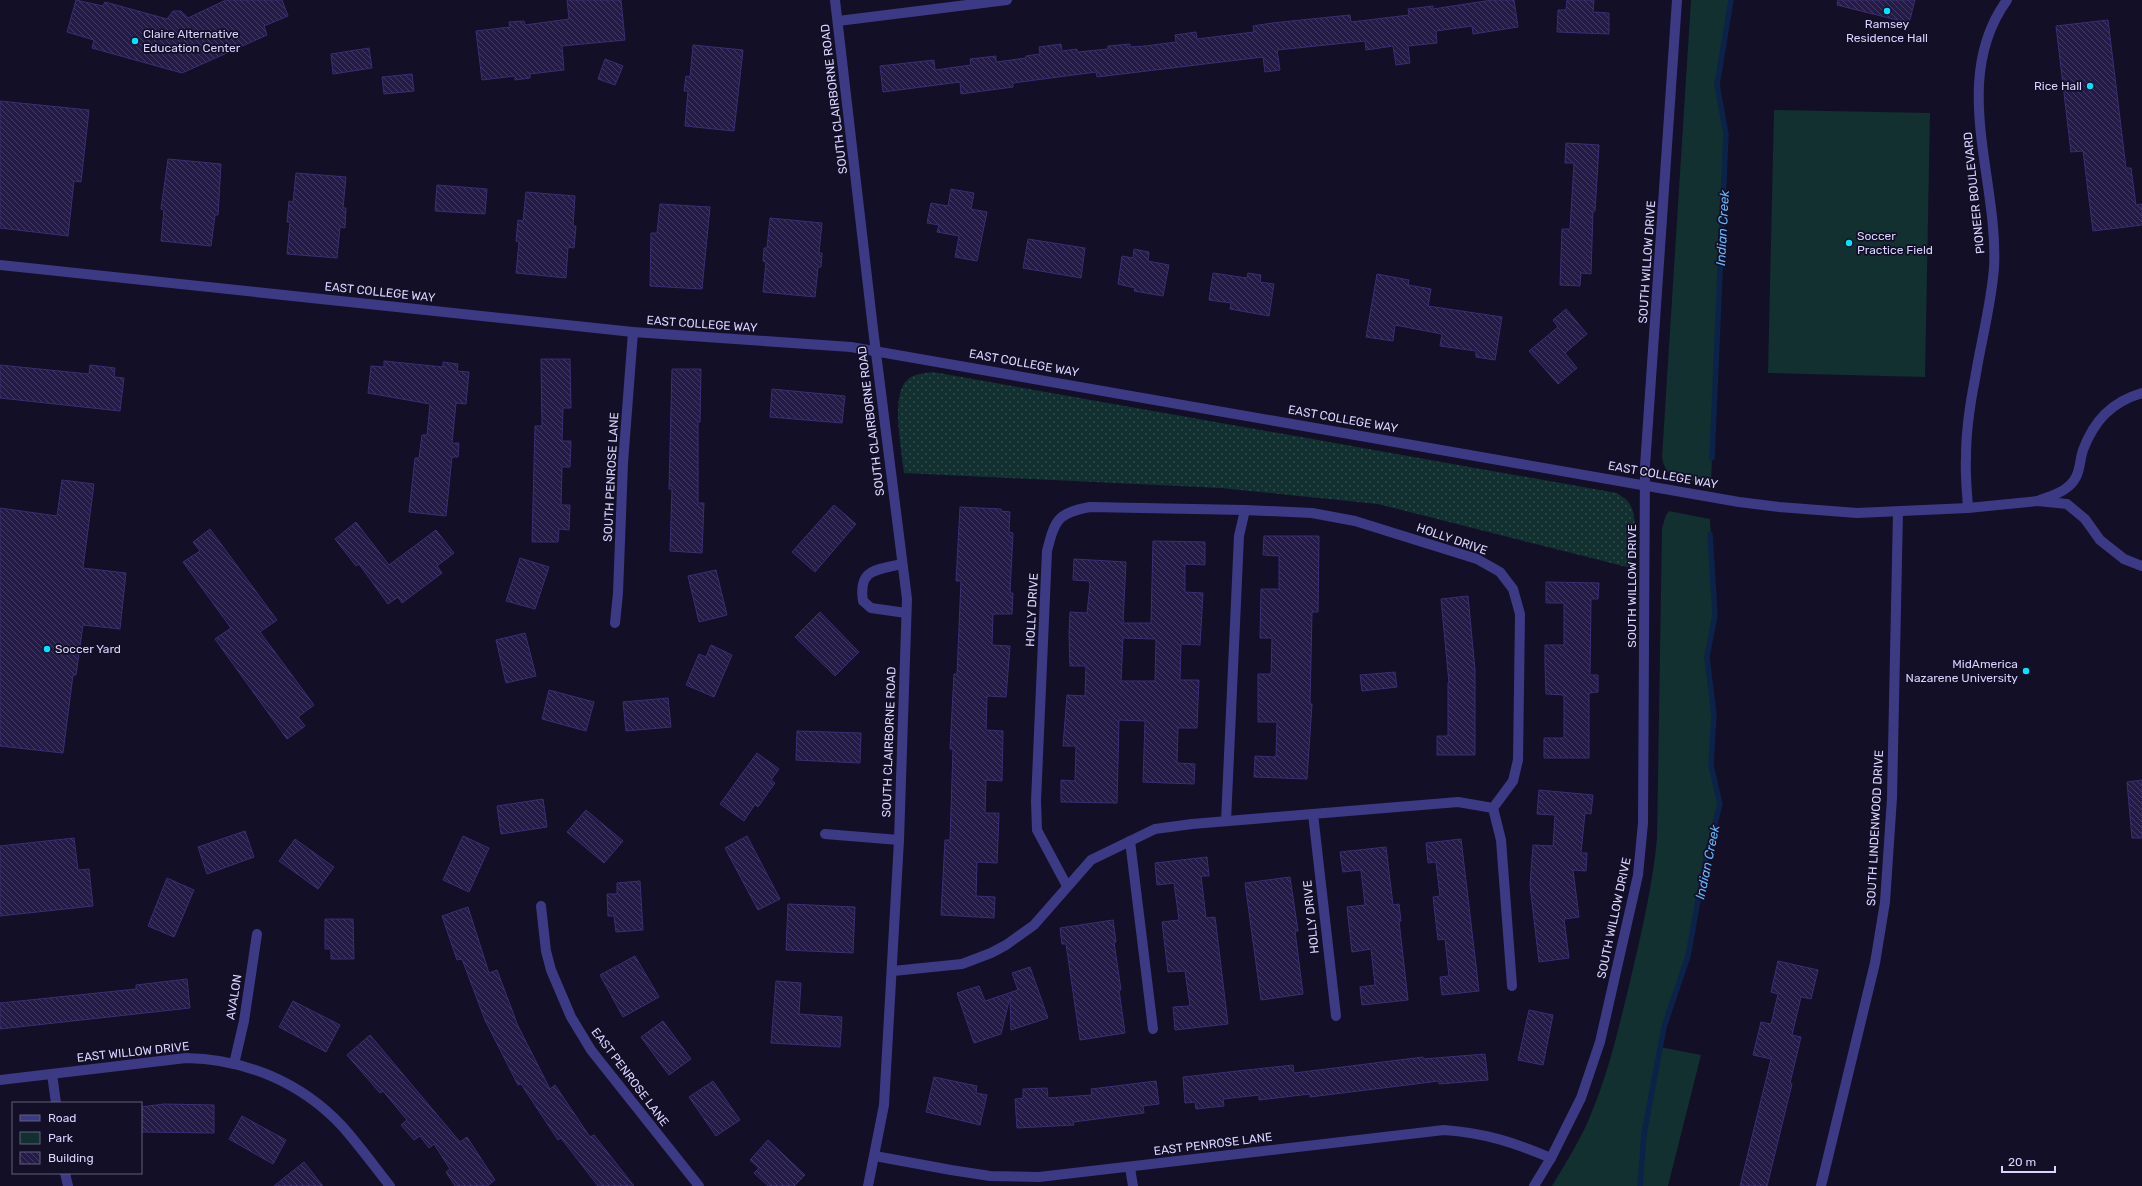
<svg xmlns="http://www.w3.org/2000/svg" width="2142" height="1186" viewBox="0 0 2142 1186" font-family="Rubik,sans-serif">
	<defs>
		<pattern id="grass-dots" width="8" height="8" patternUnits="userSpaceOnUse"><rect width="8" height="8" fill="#12302f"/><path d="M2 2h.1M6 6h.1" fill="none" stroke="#344d4e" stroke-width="1.8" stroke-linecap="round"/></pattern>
		<pattern id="building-back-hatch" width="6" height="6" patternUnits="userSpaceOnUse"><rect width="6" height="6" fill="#241b47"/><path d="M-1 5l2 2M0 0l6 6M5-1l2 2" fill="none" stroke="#433b63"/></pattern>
	</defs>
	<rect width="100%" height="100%" fill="#130f26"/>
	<path fill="url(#grass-dots)" d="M933,372L1617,493C1621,496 1627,499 1629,503C1640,519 1632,549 1631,568L1378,504L1221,488L904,473C902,451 890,396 907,380C913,374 925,373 933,372Z"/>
	<g fill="#12302f">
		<path d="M1691,0H1731L1717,85L1726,134L1711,482C1689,480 1666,484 1662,457Z"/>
		<polygon points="1774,110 1930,113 1925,377 1768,373"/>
		<path d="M1669,511L1710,519L1715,615L1707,657L1714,715L1711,766L1720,804L1705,862L1688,956L1664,1027L1660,1047L1701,1055L1668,1186H1552C1567,1161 1583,1136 1593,1109C1609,1070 1618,1030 1628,990C1640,939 1652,890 1657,839L1662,528L1666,515Z"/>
	</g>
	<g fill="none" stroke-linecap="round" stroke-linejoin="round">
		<g stroke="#0c2248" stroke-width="5.5">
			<polyline points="1712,458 1726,134 1717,85 1731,0"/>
			<polyline points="1640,1186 1644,1134 1664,1027 1688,956 1705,862 1720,804 1711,765 1714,715 1707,657 1715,615 1710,534"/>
		</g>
	</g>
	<g fill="url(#building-back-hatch)" stroke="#3b2d73" fill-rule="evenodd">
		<polygon points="76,0 103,6 105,2 167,19 173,11 181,11 188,18 226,0 282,0 288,16 264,26 267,35 182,73 92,48 94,40 67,32"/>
		<polygon points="567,0 621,0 625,40 562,46 564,70 530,74 530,78 515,80 515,76 482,80 476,31 510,27 509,22 524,21 525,25 569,19"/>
		<polygon points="1492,0 1514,0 1518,27 1473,34 1472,26 1436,31 1437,43 1408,46 1410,63 1396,65 1393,46 1366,50 1365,41 1277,50 1280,70 1265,72 1263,57 1097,77 1096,72 1013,83 1013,87 961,94 960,82 883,92 880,66 934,60 935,70 971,65 970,59 996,56 996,62 1026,58 1026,56 1040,54 1039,47 1061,44 1062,51 1077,49 1077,52 1108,49 1108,46 1130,44 1130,47 1145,46 1176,42 1175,35 1196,32 1197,39 1254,32 1253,26 1272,23 1350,15 1351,22 1409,15 1408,9 1433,6 1433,9"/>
		<polygon points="1567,0 1594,0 1593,12 1609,13 1609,34 1557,32 1558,10 1566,10"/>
		<polygon points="1838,0 1915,0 1909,23 1837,5"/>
		<polygon points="2108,20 2126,168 2131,168 2136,205 2142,204 2142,225 2093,231 2083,151 2071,152 2056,26"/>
		<polygon points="693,45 743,50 734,131 685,126 688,91 684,91 686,76 690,77"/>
		<polygon points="369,48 372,68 333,74 331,54"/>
		<polygon points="605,59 623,66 615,85 598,79"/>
		<polygon points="412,74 414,91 384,94 382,77"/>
		<polygon points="0,101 89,110 81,182 74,181 68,236 0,228"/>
		<polygon points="1566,143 1599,145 1595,211 1593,211 1591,274 1581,273 1580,286 1560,285 1562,229 1570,229 1574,163 1565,163"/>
		<polygon points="168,159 221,164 218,215 215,215 211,246 161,241 164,210 161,209"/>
		<polygon points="296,173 346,177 343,208 346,208 345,228 340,227 337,258 287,254 290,222 287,222 289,201 293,202"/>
		<polygon points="437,185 487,189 485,214 435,211"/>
		<polygon points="951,189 974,193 971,209 987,212 977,261 955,257 959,236 937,232 939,225 927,223 931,203 948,206"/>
		<polygon points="526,192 575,196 573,226 576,226 574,248 568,247 566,278 516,273 519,242 516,241 518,220 523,221"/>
		<polygon points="660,204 710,207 702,289 650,286 651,233 657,233"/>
		<polygon points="770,218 822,223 819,253 822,253 821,267 818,267 815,297 763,292 766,262 763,261 764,248 767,248"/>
		<polygon points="1028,239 1085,248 1081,278 1023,268"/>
		<polygon points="1134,249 1149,252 1148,261 1169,265 1163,296 1134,291 1135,288 1118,284 1122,256 1133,258"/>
		<polygon points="1213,273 1247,278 1248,273 1261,275 1260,282 1274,284 1269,316 1230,309 1231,303 1209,300"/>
		<polygon points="1377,274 1409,280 1408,285 1431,289 1428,306 1502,317 1495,360 1476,357 1476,351 1440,346 1442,334 1395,325 1393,341 1366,337"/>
		<polygon points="1566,309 1587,334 1565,353 1577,368 1558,384 1529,351 1558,327 1553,320"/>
		<polygon points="541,359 570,359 571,408 563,408 562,441 571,441 570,467 562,467 561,505 570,505 569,530 559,529 558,542 532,542 535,426 542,426"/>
		<polygon points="384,361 443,367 443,362 458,364 457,371 469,372 466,404 456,403 452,443 459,443 458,457 452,457 446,516 409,512 415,458 419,458 422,435 427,435 430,404 368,393 371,366 384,367"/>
		<polygon points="0,365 89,374 90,365 115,368 114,377 124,378 120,411 0,398"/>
		<polygon points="672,369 701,369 700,422 698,422 698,503 704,503 702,553 670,551 672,489 669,489"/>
		<polygon points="772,389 845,396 842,423 770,417"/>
		<polygon points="62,480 94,484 83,568 126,573 120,629 83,625 76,675 73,675 63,753 0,746 0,508 57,516"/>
		<polygon points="834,505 856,524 815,572 792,552"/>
		<polygon points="960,507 1001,509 1001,511 1010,512 1009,532 1013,533 1010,593 1013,593 1012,614 993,614 992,645 1010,646 1006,697 987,696 986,730 1003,731 1002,781 986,780 985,813 999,813 997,863 977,862 976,896 995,897 994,918 941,915 945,840 950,840 953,749 950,749 954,674 957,674 961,581 956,581"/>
		<polygon points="356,522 389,565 436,530 454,553 437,566 442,573 402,603 398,597 388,604 359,564 356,566 335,539"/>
		<polygon points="210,529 277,620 260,632 314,705 298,717 305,726 287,739 215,639 231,628 183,562 200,551 193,542"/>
		<polygon points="1264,536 1319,536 1318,612 1312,612 1310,704 1312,704 1307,779 1254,777 1255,756 1276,757 1277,722 1258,722 1258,674 1271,674 1272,638 1260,638 1261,589 1279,589 1279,556 1263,555"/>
		<path d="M1153,541L1205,542V565L1185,564V592L1203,593L1200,645L1181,644L1180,680H1199L1198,701L1197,728H1178L1177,763L1195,764L1194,784L1143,782L1145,721L1119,720L1117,803L1061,802V780L1075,781L1076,746H1063L1067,695L1085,696L1086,666H1070L1069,634L1070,612L1087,613L1090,585L1089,581L1073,580L1074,559L1126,562L1123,623H1151ZM1123,638L1156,639L1155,681H1121Z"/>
		<polygon points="520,558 549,567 535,609 506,601"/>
		<polygon points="716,570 727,615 699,622 688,576"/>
		<polygon points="1546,582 1599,583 1598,599 1591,599 1590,675 1598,675 1598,692 1589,693 1589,758 1544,758 1544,738 1564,738 1564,695 1546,694 1545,666 1545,645 1564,645 1564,603 1546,603"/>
		<polygon points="1468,596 1475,670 1475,755 1437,755 1437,736 1448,736 1448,683 1449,683 1441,599"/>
		<polygon points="820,612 859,652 835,676 795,637"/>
		<polygon points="525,633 536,676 506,683 496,640"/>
		<polygon points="711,645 732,655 714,697 686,685 699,654 706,657"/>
		<polygon points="1395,672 1397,687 1362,691 1360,675"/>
		<polygon points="549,690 594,702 586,731 542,719"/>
		<polygon points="668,698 671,727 626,731 623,702"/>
		<polygon points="797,731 861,733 860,763 796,760"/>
		<polygon points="757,753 779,769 771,780 775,783 758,807 755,804 744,821 720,804"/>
		<polygon points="2142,780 2142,838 2132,838 2127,782"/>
		<polygon points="1539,790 1593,795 1591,814 1585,813 1581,853 1587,853 1586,871 1573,870 1579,917 1564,919 1569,958 1539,962 1530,885 1533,845 1553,846 1555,815 1537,814"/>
		<polygon points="543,799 547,827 501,834 497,806"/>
		<polygon points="586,810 623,841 604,863 567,832"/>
		<polygon points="245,831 254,857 207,874 198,847"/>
		<polygon points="463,836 489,848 469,892 443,880"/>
		<polygon points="747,836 780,899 758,910 725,848"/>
		<polygon points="74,838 78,870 89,869 93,906 0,916 0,846"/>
		<polygon points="295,839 334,867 318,889 279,861"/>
		<polygon points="1461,839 1479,991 1442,995 1440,977 1449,976 1445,939 1438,940 1433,897 1440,896 1436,862 1428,863 1426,843"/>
		<polygon points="1386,847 1393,905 1399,904 1401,921 1399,921 1408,1000 1362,1005 1360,987 1375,985 1371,949 1352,952 1347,907 1365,905 1361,870 1343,872 1340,852"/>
		<polygon points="1207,857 1209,876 1201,876 1206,918 1215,917 1228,1024 1175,1030 1173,1007 1190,1006 1185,971 1168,972 1162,922 1179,920 1174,883 1157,885 1155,863"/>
		<polygon points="1290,877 1298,931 1295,931 1303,994 1261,1000 1245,883"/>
		<polygon points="167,878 194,890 174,937 148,926"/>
		<polygon points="640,881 643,930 616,932 614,916 608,916 607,894 617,894 617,883"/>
		<polygon points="788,904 855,907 853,953 786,950"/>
		<polygon points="468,907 489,973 497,970 518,1026 550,1089 555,1085 590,1137 594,1135 634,1186 598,1186 561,1138 558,1140 521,1084 518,1085 485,1020 462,959 457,960 442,916"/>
		<polygon points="325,919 353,919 354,959 331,959 331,949 325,949"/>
		<polygon points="1113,920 1116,942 1114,942 1121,990 1119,990 1125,1033 1080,1040 1066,944 1062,944 1060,928"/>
		<polygon points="635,956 659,997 623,1017 600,975"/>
		<polygon points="1778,961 1818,970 1811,999 1801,997 1792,1035 1801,1037 1790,1083 1792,1084 1767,1186 1740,1186 1771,1059 1753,1055 1761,1022 1771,1024 1778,994 1771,992"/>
		<polygon points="1030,967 1048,1018 1011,1030 1010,997 1001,1034 974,1043 957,993 979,986 985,1001 1018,990 1012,973"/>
		<polygon points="187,979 190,1008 0,1029 0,1003 136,989 136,985"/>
		<polygon points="776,981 801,983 799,1014 842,1017 840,1047 771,1043"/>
		<polygon points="293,1001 340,1025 326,1052 279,1027"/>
		<polygon points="1529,1010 1553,1015 1543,1065 1518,1060"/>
		<polygon points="663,1021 691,1059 669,1075 641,1037"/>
		<polygon points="370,1035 460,1142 467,1137 495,1180 487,1186 455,1186 446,1172 450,1169 434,1144 429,1148 420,1136 414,1140 401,1125 407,1120 383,1091 380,1093 347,1055"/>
		<polygon points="1485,1054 1488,1080 1439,1084 1439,1081 1310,1097 1310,1094 1259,1100 1259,1095 1223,1099 1224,1106 1196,1109 1195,1102 1185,1103 1183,1077 1293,1065 1294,1073 1423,1057 1423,1059"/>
		<polygon points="934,1077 977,1086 976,1093 987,1095 980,1125 926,1112"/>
		<polygon points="713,1081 740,1120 716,1136 689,1097"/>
		<polygon points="1156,1081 1159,1104 1143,1106 1144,1113 1073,1122 1074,1125 1017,1128 1015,1099 1023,1098 1023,1089 1047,1088 1048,1098 1092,1095 1091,1089"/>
		<polygon points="164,1104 214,1105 214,1133 141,1132 141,1107"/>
		<polygon points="242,1116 286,1140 273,1164 229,1139"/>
		<polygon points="768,1140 805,1175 794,1186 768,1186 754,1173 759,1168 750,1160"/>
		<polygon points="304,1162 323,1186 274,1186"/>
	</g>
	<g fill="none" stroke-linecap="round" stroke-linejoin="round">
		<g stroke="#3d3a85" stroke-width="10">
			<polyline points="835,0 873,329 907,599 899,840 884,1105 868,1186"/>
			<polyline points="838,21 1007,0"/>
			<polyline points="0,265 633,332 851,347 1739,502 1779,507 1857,513 1968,508 2038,501 2067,504 2085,519 2100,540 2124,559 2142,566"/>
			<path d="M2040,500C2053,495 2069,491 2076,477C2080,470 2080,459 2083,450C2094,421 2111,402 2142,393"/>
			<path d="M1968,508C1967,491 1965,474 1966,457C1966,431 1970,404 1975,379C1981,341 1991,306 1994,268C1999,180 1949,80 2007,0"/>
			<path d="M902,564C876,570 858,569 863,601L871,608L906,613"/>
			<polyline points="615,623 618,593 623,463 633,332"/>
			<polyline points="1493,808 1501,840 1512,986"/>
			<polyline points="1313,814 1336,1016"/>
			<polyline points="1226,821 1239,536 1245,510"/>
			<polyline points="825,834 899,840"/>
			<polyline points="1130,841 1153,1029"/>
			<polyline points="541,906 546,951 551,970 571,1017 591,1050 699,1186"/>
			<path d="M893,971L962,964L991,953L1006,945L1034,925L1091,860L1155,829L1192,824L1458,802L1493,808L1513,781L1518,760L1520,614L1513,589L1500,572L1477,559L1355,521L1312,513L1245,510L1090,507C1057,513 1055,520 1047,551L1036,801L1037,830L1067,886"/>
			<polyline points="234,1064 244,1021 257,934"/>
			<polyline points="52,1074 56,1103"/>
			<path d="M0,1080L186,1058C245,1059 301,1082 342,1126C359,1145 374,1166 390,1186"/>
			<path d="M875,1156L951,1170L990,1176L1039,1177L1444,1130C1485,1133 1513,1142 1551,1158"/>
			<polyline points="1130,1168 1133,1186"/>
			<polyline points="65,1173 68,1186"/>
			<polyline points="1534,1186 1551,1158 1581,1098 1600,1042 1638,875 1643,823 1645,466 1677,0"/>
			<polyline points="1821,1186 1875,963 1885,902 1892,798 1898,512"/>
		</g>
	</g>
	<g fill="#00e5ff" stroke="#130f26" stroke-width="1.5">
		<circle cx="1887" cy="11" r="4"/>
		<circle cx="135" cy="41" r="4"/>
		<circle cx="2090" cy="86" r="4"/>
		<circle cx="1849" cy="243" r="4"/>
		<circle cx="47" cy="649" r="4"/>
		<circle cx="2026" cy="671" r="4"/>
	</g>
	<g text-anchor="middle" stroke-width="3.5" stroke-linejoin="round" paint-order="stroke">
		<g font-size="12" fill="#d9d4ff" stroke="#130f26" text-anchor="start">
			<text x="1887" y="28" text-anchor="middle">Ramsey<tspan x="1887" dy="14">Residence Hall</tspan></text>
			<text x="143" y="38">Claire Alternative<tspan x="143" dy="14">Education Center</tspan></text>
			<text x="2082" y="90" text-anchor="end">Rice Hall</text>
			<text x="1857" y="240">Soccer<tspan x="1857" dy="14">Practice Field</tspan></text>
			<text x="55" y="653">Soccer Yard</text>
			<text x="2018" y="668" text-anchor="end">MidAmerica<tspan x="2018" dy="14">Nazarene University</tspan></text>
		</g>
		<g font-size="12" fill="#d9d4ff" stroke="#130f26">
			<text transform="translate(834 99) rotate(-97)" y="4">SOUTH CLAIRBORNE ROAD</text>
			<text transform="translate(1974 193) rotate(-96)" y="4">PIONEER BOULEVARD</text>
			<text transform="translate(1647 262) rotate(-86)" y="4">SOUTH WILLOW DRIVE</text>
			<text transform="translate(380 292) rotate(6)" y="4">EAST COLLEGE WAY</text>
			<text transform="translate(702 324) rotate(4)" y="4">EAST COLLEGE WAY</text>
			<text transform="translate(1024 363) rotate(10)" y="4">EAST COLLEGE WAY</text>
			<text transform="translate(1343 419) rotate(10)" y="4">EAST COLLEGE WAY</text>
			<text transform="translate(871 421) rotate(-97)" y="4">SOUTH CLAIRBORNE ROAD</text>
			<text transform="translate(1663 475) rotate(10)" y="4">EAST COLLEGE WAY</text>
			<text transform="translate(611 477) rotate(-87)" y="4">SOUTH PENROSE LANE</text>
			<text transform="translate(1452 539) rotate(19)" y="4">HOLLY DRIVE</text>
			<text transform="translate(1632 586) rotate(-90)" y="4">SOUTH WILLOW DRIVE</text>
			<text transform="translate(1032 610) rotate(-87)" y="4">HOLLY DRIVE</text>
			<text transform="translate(889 742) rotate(-88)" y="4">SOUTH CLAIRBORNE ROAD</text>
			<text transform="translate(1875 828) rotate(-87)" y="4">SOUTH LINDENWOOD DRIVE</text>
			<text transform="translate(1311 917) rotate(-96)" y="4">HOLLY DRIVE</text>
			<text transform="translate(1614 918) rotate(-78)" y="4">SOUTH WILLOW DRIVE</text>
			<text transform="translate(234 997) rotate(-81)" y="4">AVALON</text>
			<text transform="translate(133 1052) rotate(-6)" y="4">EAST WILLOW DRIVE</text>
			<text transform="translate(630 1077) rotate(53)" y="4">EAST PENROSE LANE</text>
			<text transform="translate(1213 1144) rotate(-7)" y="4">EAST PENROSE LANE</text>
		</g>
		<g font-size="13" font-style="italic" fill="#62b6ff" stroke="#130f26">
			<text transform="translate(1722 228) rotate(-87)" y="5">Indian Creek</text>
			<text transform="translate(1707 862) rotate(-78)" y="5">Indian Creek</text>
		</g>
	</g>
	<rect x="12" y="1102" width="130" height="72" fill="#130f26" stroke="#625e7d"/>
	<rect x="20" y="1115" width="20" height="6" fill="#3d3a85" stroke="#625e7d"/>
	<text x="48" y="1122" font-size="12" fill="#d9d4ff">Road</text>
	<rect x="20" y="1132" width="20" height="12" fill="#12302f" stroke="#625e7d"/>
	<text x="48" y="1142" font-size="12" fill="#d9d4ff">Park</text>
	<rect x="20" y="1152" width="20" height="12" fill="url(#building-back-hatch)" stroke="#625e7d"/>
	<text x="48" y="1162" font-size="12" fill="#d9d4ff">Building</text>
	<path d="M2002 1166v6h53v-6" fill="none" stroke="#d9d4ff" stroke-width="2"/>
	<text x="2008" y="1166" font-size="12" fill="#d9d4ff" stroke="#130f26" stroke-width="3" paint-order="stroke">20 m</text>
</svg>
